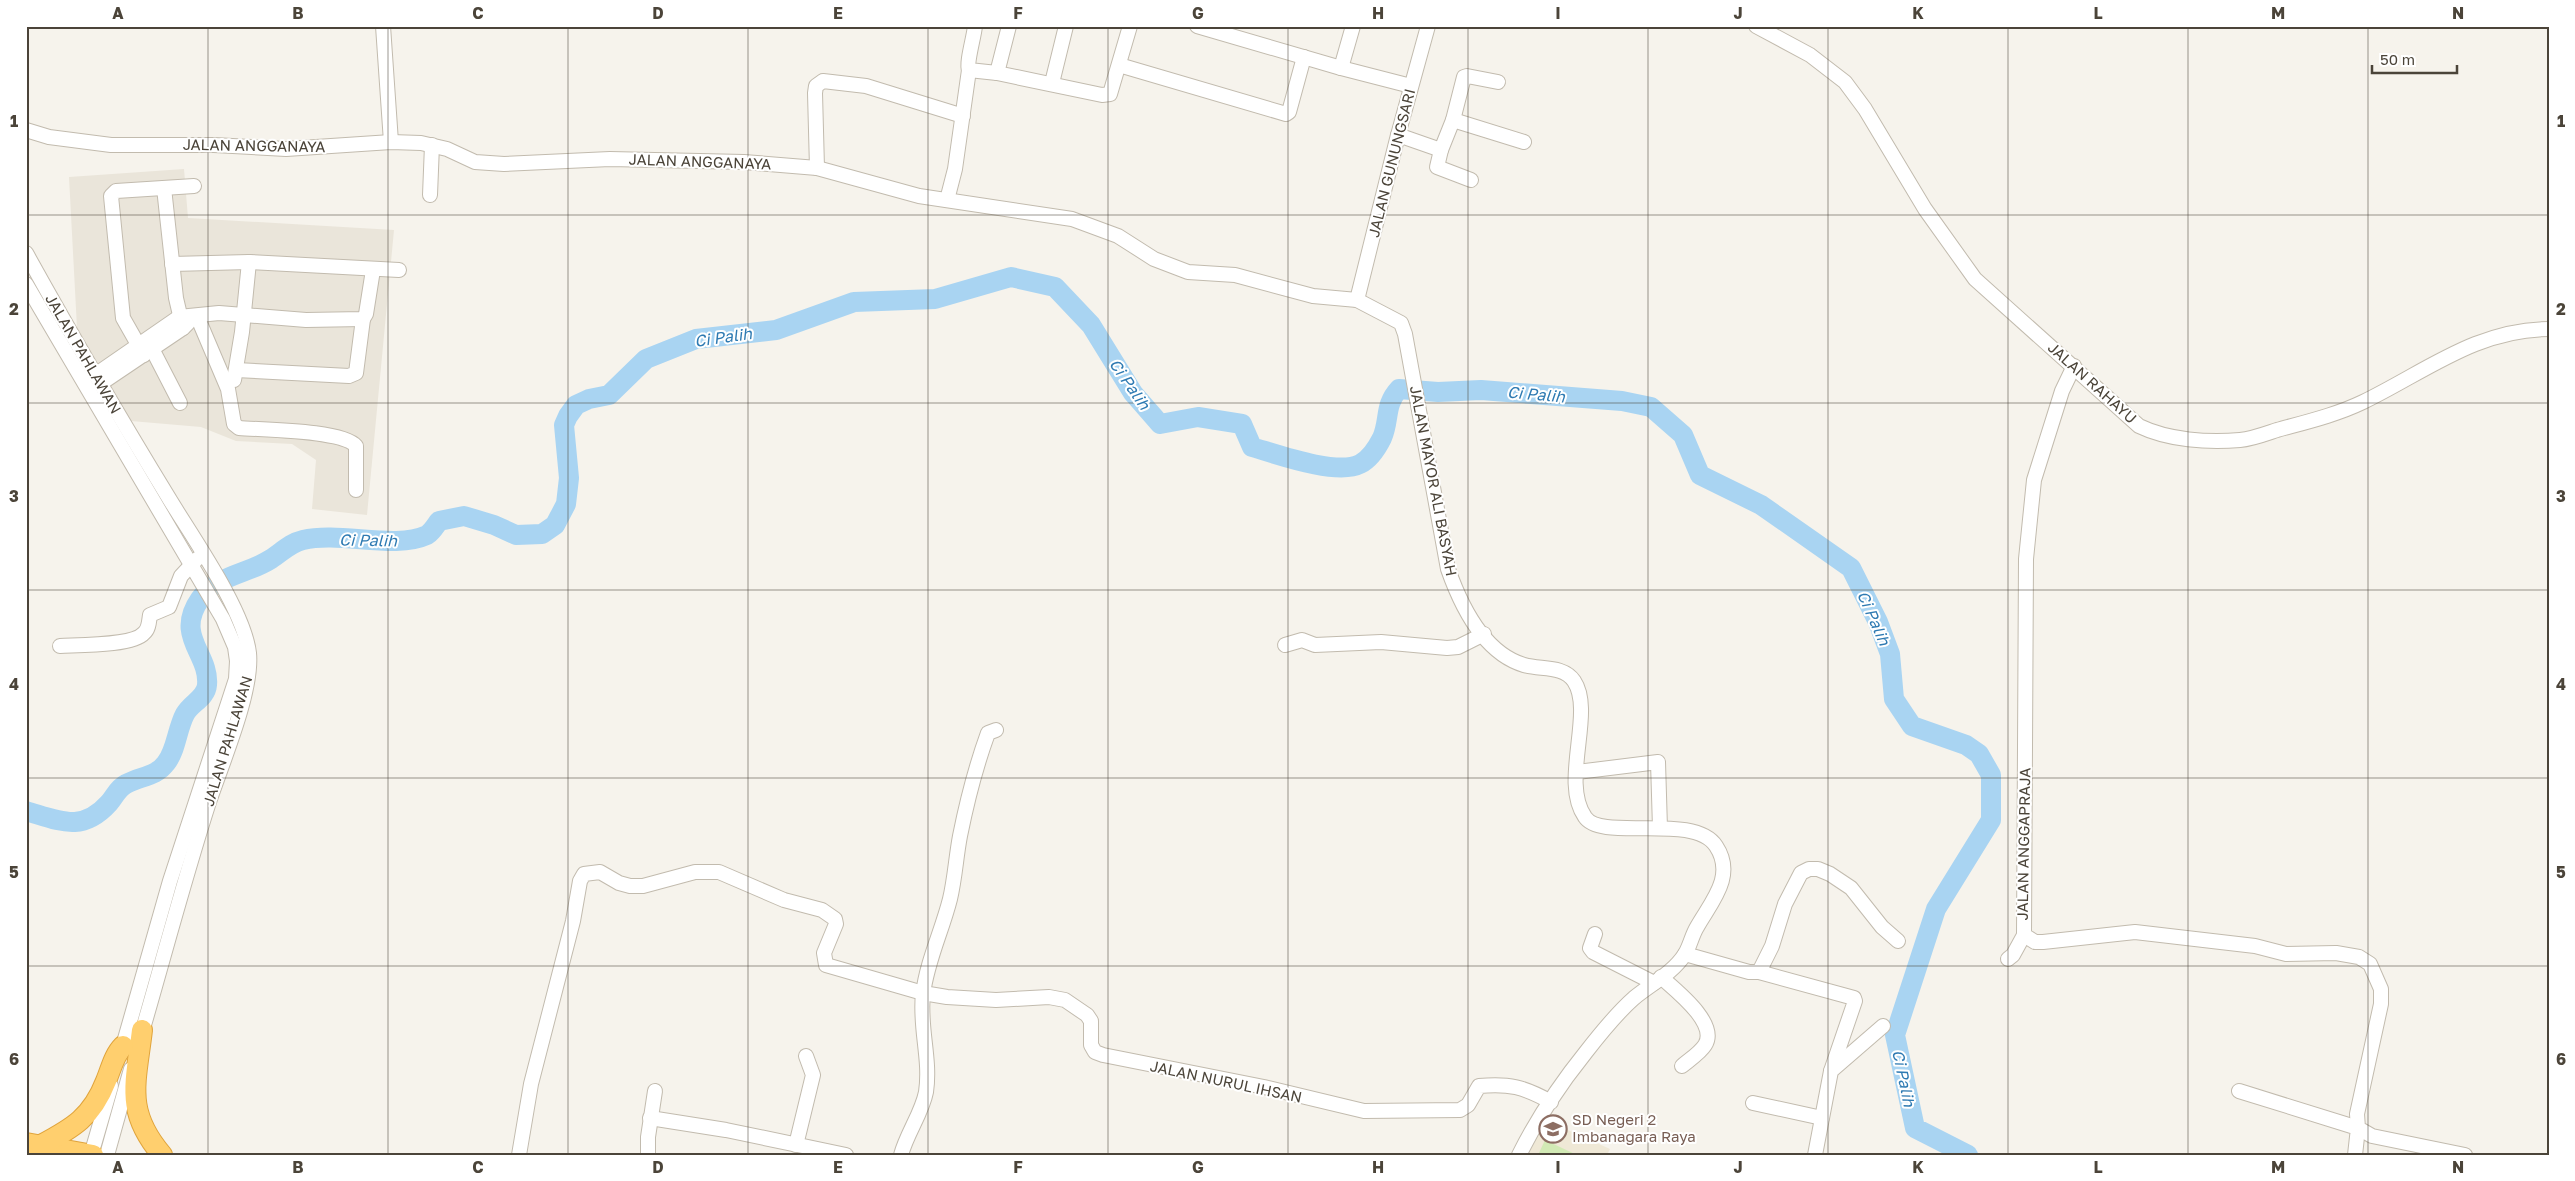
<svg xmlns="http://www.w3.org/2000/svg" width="2575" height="1181" viewBox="0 0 2575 1181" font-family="'Golos Text',sans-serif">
	<rect width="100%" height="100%" fill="#f6f3ec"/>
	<polygon fill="#eae5da" points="184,169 188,218 394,230 367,515 312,509 316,460 292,444 236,441 201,427 131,421 77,328 69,177"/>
	<polygon fill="#efe8d6" points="1546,1120 1610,1149 1607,1155 1526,1155 1533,1139"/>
	<polygon fill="#d2eab5" points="1545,1140 1577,1155 1544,1155 1539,1153"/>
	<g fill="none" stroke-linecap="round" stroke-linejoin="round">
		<path stroke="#a9d4f2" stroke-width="20" d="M26,811C60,821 82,833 109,803C115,796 118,788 126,784C140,776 156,777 166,763C176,751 177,729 185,714C191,703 206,698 207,685C210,654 174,636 200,599C217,575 248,574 271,559C282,552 290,543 303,540C340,531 395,550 427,535C432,532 436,525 439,521L464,516L494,525L516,535L542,534L555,525L566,504L569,478L564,425L568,416L576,405L589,399L609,395L646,359L696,339L776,330L854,302L935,299L1011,277L1055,287L1091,325L1133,393L1160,424L1198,417L1242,424L1252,447C1276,454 1337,476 1360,464C1370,459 1377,448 1382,438C1390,420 1384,405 1399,389L1438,392L1481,390L1622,401L1651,407L1683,435L1700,475L1761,505L1851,568L1878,622L1890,654L1894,699L1912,726L1966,745L1979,754L1991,775V820L1936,909L1895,1035L1915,1128L1968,1155"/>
		<g stroke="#c2bbae" stroke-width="16">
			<g id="minor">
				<polyline points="383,26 391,142"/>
				<path d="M975,26C974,37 966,63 969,70L997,73"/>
				<polyline points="1009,26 997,73 1102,95 1110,94 1130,26"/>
				<polyline points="1197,26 1341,68 1411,86"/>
				<path d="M1756,26L1810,55L1845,82L1865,109L1925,209L1975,279L2139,426C2168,440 2208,443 2240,440C2252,439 2265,434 2277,430C2306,422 2336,415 2363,402C2425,372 2477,329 2549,329"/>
				<polyline points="1119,65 1286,114 1289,112 1304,57"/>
				<polyline points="1341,68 1353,26"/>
				<polyline points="1052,83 1066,26"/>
				<polyline points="1453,120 1464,77 1467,76 1498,82"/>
				<path d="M26,130L49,137L111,145H214L286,149L391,142L421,143L447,149L475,162L504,164L610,159L744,162L817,168L919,196L1072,219L1118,236L1154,259L1188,272L1235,275L1313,296L1357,300L1401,323L1405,334L1448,569C1461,606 1484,653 1524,665C1541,670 1563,665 1574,681C1595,712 1560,782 1585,817C1601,842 1694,812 1716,846C1736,876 1711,902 1697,927C1692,935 1690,946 1685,954C1673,973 1651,984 1634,998C1617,1013 1600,1034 1586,1052C1561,1083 1537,1119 1519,1155"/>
				<polyline points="1398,135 1441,150 1453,120 1524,142"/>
				<polyline points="1441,150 1437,167 1471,180"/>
				<polyline points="817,168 815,93 816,86 823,81 866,86 963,116"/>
				<polyline points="164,188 176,298 183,328"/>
				<polyline points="430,195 432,145"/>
				<polyline points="947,200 955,169 969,70"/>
				<path d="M26,253C72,336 120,418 170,500C193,538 244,610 249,653C253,691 222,763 209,802C184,880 163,960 140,1039"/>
				<polyline points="172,264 249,262 399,270"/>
				<polyline points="26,284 223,619 235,647 237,661 236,679 170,881 121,1053"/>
				<polyline points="1357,300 1398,135 1428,26"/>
				<path d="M197,316L228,389L234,424L239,428C264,430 342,430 356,446V490"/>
				<polyline points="148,341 180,403"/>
				<polyline points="144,355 123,318 111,196 116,191 194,186"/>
				<polyline points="2074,366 2062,391 2034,480 2026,559 2024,935 2035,942 2043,942 2135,932 2255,946 2286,954 2336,953 2359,957 2370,964 2381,989 2381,1004 2357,1114 2358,1128 2372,1136 2465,1155"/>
				<polyline points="236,370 349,376 356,373 363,319"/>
				<polyline points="95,375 179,317 219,313 306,320 363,319 366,314 373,270"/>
				<polyline points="234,380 242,332 249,262"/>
				<polyline points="100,384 183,328 188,323"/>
				<polyline points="1285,645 1302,640 1315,645 1381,642 1447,648 1458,647 1484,634"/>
				<path d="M60,646C78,645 133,646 144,633C149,629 149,621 150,615L169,607L181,576L197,559"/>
				<polyline points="1577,772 1658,762 1660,828"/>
				<polyline points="1595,934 1590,948 1593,952 1654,983"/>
				<polyline points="1685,954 1749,972 1759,972 1772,946 1785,904 1801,873 1809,869 1818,869 1830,874 1851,888 1882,927 1898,941"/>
				<polyline points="2008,959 2013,955 2024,935"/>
				<polyline points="1759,972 1854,998 1855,1001 1831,1071"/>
				<path d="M1661,977C1674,989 1719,1023 1705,1045C1700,1053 1689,1060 1682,1066"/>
				<polyline points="2239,1091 2358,1128 2355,1155"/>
				<polyline points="1753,1103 1822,1118"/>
				<polyline points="650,1118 726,1130 846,1155"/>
				<polyline points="796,1145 813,1075 806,1056"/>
				<polyline points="91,1155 111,1086"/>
				<polyline points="107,1155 131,1069"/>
				<path d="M519,1155L531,1084L573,921L580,881L584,874L600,872L619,883L630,886H643L695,872H719L784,900L822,910L835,919L836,924L824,953L826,965L923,993L947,997L996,1000L1049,997L1065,1000L1087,1015L1091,1021V1045L1095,1052L1103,1055L1264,1087L1364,1111L1460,1110L1468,1105L1479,1086C1509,1083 1524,1087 1551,1102"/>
				<polyline points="648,1155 648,1137 655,1091"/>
				<path d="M901,1155C907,1133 922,1113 926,1092C931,1059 919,1027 923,994C927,961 942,931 950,899C955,878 956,857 960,836C967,801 976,766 988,733L996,730"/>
				<polyline points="1815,1155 1831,1071 1883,1026"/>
			</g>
		</g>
		<g stroke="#e0a43c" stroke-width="22">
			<g id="highway">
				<path d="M142,1030C136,1083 124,1110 162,1155"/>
				<polyline points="26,1143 93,1155"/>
				<path d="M41,1145C73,1128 92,1117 106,1081C111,1069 114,1055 123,1046"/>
			</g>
		</g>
		<use href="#minor" stroke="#fff" stroke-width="14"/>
		<use href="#highway" stroke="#ffcf6e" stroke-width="20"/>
	</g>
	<path fill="none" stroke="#4b4439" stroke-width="1" stroke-opacity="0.55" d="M208,26V1155M388,26V1155M568,26V1155M748,26V1155M928,26V1155M1108,26V1155M1288,26V1155M1468,26V1155M1648,26V1155M1828,26V1155M2008,26V1155M2188,26V1155M2368,26V1155M26,215H2549M26,403H2549M26,590H2549M26,778H2549M26,966H2549"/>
	<defs>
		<g id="school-ring" transform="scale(1.4375)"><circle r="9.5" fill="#fff" stroke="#8d6e63" stroke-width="1.5"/><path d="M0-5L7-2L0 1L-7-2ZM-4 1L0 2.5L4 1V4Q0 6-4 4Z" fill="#8d6e63"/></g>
	</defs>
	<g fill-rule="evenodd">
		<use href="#school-ring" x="1553" y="1129"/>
	</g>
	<g text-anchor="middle" stroke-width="4" stroke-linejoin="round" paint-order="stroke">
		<g font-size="15" fill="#4b4439" stroke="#fff">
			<text transform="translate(254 146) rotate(1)" y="5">JALAN ANGGANAYA</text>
			<text transform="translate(700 162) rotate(2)" y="5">JALAN ANGGANAYA</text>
			<text transform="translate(1392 163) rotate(-76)" y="5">JALAN GUNUNGSARI</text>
			<text transform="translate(83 354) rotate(60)" y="5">JALAN PAHLAWAN</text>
			<text transform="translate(2092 383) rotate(42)" y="5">JALAN RAHAYU</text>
			<text transform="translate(1433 481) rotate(79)" y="5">JALAN MAYOR ALI BASYAH</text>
			<text transform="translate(228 741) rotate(-73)" y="5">JALAN PAHLAWAN</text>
			<text transform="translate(2024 844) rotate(-89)" y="5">JALAN ANGGAPRAJA</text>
			<text transform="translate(1226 1082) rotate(12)" y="5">JALAN NURUL IHSAN</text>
		</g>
		<g font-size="15" fill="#785e54" stroke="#fff" text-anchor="start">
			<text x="1572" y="1125">SD Negeri 2<tspan x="1572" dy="17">Imbanagara Raya</tspan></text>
		</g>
		<g font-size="16" font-style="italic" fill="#2e7ab2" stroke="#fff">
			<text transform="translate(723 337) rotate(-8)" y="6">Ci Palih</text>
			<text transform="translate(1130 384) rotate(55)" y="6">Ci Palih</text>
			<text transform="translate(1536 394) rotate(5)" y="6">Ci Palih</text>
			<text transform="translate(368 540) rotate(1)" y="6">Ci Palih</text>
			<text transform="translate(1874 618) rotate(66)" y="6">Ci Palih</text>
			<text transform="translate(1904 1078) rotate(78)" y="6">Ci Palih</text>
		</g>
	</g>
	<rect width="2575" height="1181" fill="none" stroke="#ffffff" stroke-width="55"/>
	<path d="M2372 65v8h85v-8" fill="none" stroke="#4b4439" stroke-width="2.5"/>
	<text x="2380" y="65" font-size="15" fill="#4b4439" stroke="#ffffff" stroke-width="4" paint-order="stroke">50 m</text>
	<rect x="28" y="28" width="2520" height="1126" fill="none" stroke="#4b4439" stroke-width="2"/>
	<g font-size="16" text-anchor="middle" font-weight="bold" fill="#4b4439">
		<text x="118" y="19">A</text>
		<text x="298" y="19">B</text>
		<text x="478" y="19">C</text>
		<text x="658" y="19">D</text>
		<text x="838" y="19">E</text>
		<text x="1018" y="19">F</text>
		<text x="1198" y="19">G</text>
		<text x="1378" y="19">H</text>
		<text x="1558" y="19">I</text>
		<text x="1738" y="19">J</text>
		<text x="1918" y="19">K</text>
		<text x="2098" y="19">L</text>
		<text x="2278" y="19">M</text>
		<text x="2458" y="19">N</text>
		<text x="14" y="127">1</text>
		<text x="2561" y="127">1</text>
		<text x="14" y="315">2</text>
		<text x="2561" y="315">2</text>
		<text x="14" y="502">3</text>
		<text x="2561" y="502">3</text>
		<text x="14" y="690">4</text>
		<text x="2561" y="690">4</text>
		<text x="14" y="878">5</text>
		<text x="2561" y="878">5</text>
		<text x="14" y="1065">6</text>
		<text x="2561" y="1065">6</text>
		<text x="118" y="1173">A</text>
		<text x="298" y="1173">B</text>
		<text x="478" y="1173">C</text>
		<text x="658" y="1173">D</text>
		<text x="838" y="1173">E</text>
		<text x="1018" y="1173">F</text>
		<text x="1198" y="1173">G</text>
		<text x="1378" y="1173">H</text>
		<text x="1558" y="1173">I</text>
		<text x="1738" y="1173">J</text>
		<text x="1918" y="1173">K</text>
		<text x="2098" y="1173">L</text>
		<text x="2278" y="1173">M</text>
		<text x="2458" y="1173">N</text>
	</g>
</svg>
